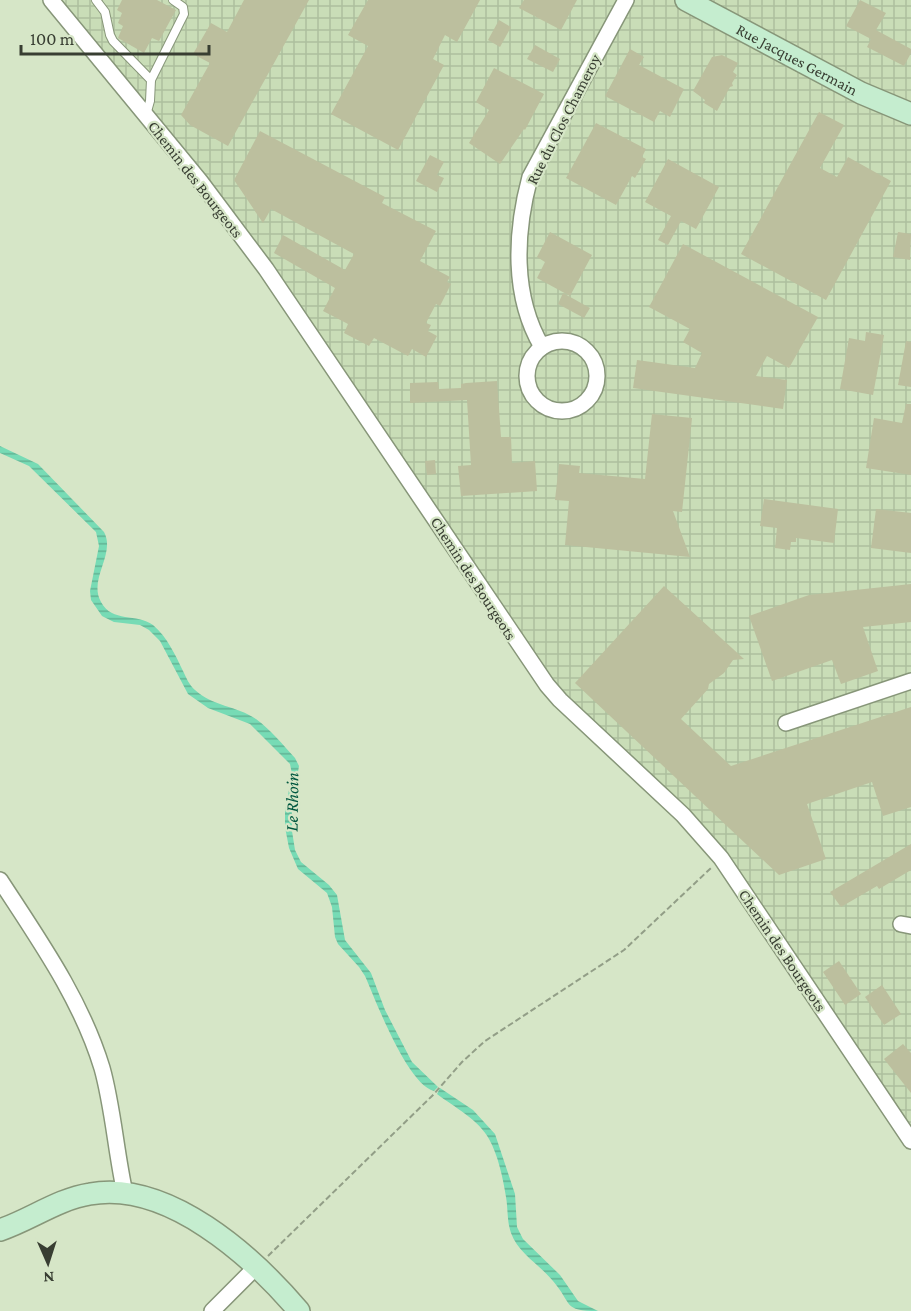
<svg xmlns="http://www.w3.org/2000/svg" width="911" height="1311" viewBox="0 0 911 1311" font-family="'Crimson Pro',serif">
	<defs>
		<pattern id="industrial-grid" width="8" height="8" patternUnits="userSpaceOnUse" patternTransform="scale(1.5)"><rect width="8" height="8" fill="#c9ddb7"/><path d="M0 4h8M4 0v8" fill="none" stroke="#adbf9e"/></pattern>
		<pattern id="water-rules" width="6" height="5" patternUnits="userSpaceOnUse" patternTransform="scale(1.5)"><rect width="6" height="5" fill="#77dbb5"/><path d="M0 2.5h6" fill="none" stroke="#63b394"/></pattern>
	</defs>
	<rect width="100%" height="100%" fill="#d6e6c7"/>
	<polygon fill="url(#industrial-grid)" points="46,0 911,0 911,1148 729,870 552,698 232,231"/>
	<g fill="url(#water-rules)">
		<path d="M0,446L38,464L104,532C116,554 88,579 101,602C112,623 137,613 153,625C167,637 175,654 183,671C186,677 189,685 195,690C212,706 237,706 256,719C271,730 283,745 295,758L299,766L292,807V831L295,850L301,862L329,885L337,895L345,940L371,973L385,1010L412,1062L438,1087L434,1091C407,1084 376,1001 365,976L359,967L338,944L335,937L332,907L327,893L298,869L289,848L285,827V811L292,774L290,764L250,724L208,708L188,694L160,641L149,630L140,625L114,622L102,616L91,600L90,591L99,546L96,532L29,466L0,453Z"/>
		<path d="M440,1088L473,1110L495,1134L515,1194L517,1227L523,1239L560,1275L578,1301L598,1311C562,1311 573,1304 553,1281C540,1265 518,1253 511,1233C507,1222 508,1208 506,1197C503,1178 498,1155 489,1139C479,1120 454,1107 437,1094Z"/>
	</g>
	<g fill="#bcbf9e">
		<polygon points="122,0 157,0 176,10 159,41 152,38 144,53 118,38 123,26 118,23 122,13 117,10"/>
		<polygon points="244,0 309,0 228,146 190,125 181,115 210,63 193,54 211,23 227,32"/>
		<polygon points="368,0 480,0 457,42 445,35 433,59 444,65 398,150 331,114 368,46 348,35"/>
		<polygon points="524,0 577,0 561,30 519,8"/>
		<polygon points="860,0 886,13 876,30 911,49 911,53 904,66 867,47 871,39 846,26"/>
		<polygon points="499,20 511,27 500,47 488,40"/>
		<polygon points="535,45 560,59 553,72 527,59"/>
		<polygon points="630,49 644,57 639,65 684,89 670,117 660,111 654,122 605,96"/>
		<polygon points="722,55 738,63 733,72 737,75 732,83 733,86 730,87 717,111 704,103 705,100 693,91 712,57"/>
		<polygon points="494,68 544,94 525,130 524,129 500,164 469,143 489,110 476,102"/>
		<polygon points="819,112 844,125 820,168 837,177 848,157 891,181 826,300 741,254"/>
		<polygon points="596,123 646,149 642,157 646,159 635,178 632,176 616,205 566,178"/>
		<polygon points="260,131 385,197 382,203 436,231 420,261 450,277 447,282 451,284 440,306 436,304 426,323 431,325 428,331 437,336 426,357 412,349 408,356 374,338 369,346 344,333 348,324 323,311 335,288 274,253 283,235 345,270 354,254 271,209 263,223 234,180"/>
		<polygon points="430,155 444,162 437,175 444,178 437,192 416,181"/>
		<polygon points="668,159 719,187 696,229 681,221 668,245 658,240 671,216 645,202"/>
		<polygon points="550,232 592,255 570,296 537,278 545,262 537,257"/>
		<polygon points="898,232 911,234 910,260 893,257"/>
		<polygon points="683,244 818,317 789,368 767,356 756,376 787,380 783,409 633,388 637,360 695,368 702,353 683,342 690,329 649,307"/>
		<polygon points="563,293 590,308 584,318 558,304"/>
		<polygon points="866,332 884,335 873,395 840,389 849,338 865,341"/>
		<polygon points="906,341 911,342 911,387 898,385"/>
		<polygon points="497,381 501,437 511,437 512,463 535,461 537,491 461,496 458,466 471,465 467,400 410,403 410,383 438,382 439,389 461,388 461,384 466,383"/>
		<polygon points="906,404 911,404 911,475 866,468 874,418 902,423"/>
		<polygon points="652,414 692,418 682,512 673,511 690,557 565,545 569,501 555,500 559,464 580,466 579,473 645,479"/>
		<polygon points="435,460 436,474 427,475 425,461"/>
		<polygon points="764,499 838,509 834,543 796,538 796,542 791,542 790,550 775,548 777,528 760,526"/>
		<polygon points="876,509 911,513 911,553 871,548"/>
		<polygon points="911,584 911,622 863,627 878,671 841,684 832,660 772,681 749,616 809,595"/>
		<polygon points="664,586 744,659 733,660 724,673 709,684 708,689 681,719 731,766 911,707 911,807 883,816 872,782 807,804 826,859 779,875 575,683"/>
		<polygon points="911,844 911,870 879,889 877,886 841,907 830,892"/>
		<polygon points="839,961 861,994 845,1005 823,972"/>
		<polygon points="882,985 901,1014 884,1025 865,997"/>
		<polygon points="903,1044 911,1053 911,1093 884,1059"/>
	</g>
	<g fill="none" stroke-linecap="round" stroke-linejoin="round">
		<g stroke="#879679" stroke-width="10">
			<g id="lane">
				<polyline points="96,0 105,12 110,35 113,41 151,80 150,101 146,115"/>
				<polyline points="151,80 184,14 183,7 173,0"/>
			</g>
		</g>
		<g stroke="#879679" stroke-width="18">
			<g id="street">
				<polyline points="51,0 200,181 266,269 547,685 560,700 683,815 721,858 911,1141"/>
				<circle cx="562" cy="376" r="35"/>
				<path d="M542,347C512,296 515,233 530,177L626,0"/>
				<polyline points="786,723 911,681"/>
				<path d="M0,880C39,940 81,999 102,1068C113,1107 116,1153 125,1193"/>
				<polyline points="901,924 911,926"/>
				<polyline points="212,1311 257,1266"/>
			</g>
		</g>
		<g stroke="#879679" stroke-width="24">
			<g id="secondary">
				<path id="s1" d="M686,0L861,93L911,114"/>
				<path d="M0,1230C30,1220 58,1199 90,1194C168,1180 252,1256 299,1311"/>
			</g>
		</g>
		<polyline stroke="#929e87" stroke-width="2" stroke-dasharray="6 3" stroke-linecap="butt" points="268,1256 434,1094 462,1062 485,1041 624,950 711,868"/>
		<use href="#lane" stroke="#fff" stroke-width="8"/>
		<use href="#street" stroke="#fff" stroke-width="15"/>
		<use href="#secondary" stroke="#c5edcf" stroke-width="21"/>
	</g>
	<g text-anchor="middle" stroke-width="4.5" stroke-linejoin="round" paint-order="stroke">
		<g font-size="16" fill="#383e32" stroke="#d6e6c7">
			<text dy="6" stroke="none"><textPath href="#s1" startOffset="126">Rue Jacques Germain</textPath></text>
			<text transform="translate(563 119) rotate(-63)" y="6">Rue du Clos Chameroy</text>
			<text transform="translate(196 179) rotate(52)" y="6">Chemin des Bourgeots</text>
			<text transform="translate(474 578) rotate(57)" y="6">Chemin des Bourgeots</text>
			<text transform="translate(783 950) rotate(56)" y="6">Chemin des Bourgeots</text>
		</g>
		<g font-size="18" font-style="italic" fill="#00573f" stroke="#d6e6c7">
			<text transform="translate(292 802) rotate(-89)" y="6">Le Rhoin</text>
		</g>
	</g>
	<g transform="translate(48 1263) rotate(177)" stroke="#d6e6c7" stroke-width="4.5" paint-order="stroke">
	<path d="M0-4.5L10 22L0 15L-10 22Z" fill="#383e32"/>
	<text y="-9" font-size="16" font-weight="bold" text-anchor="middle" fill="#383e32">N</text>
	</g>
	<path d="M21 45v9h188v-9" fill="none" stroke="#383e32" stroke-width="3"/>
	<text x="30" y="45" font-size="18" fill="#383e32" stroke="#d6e6c7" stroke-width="4.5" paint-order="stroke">100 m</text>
</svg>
